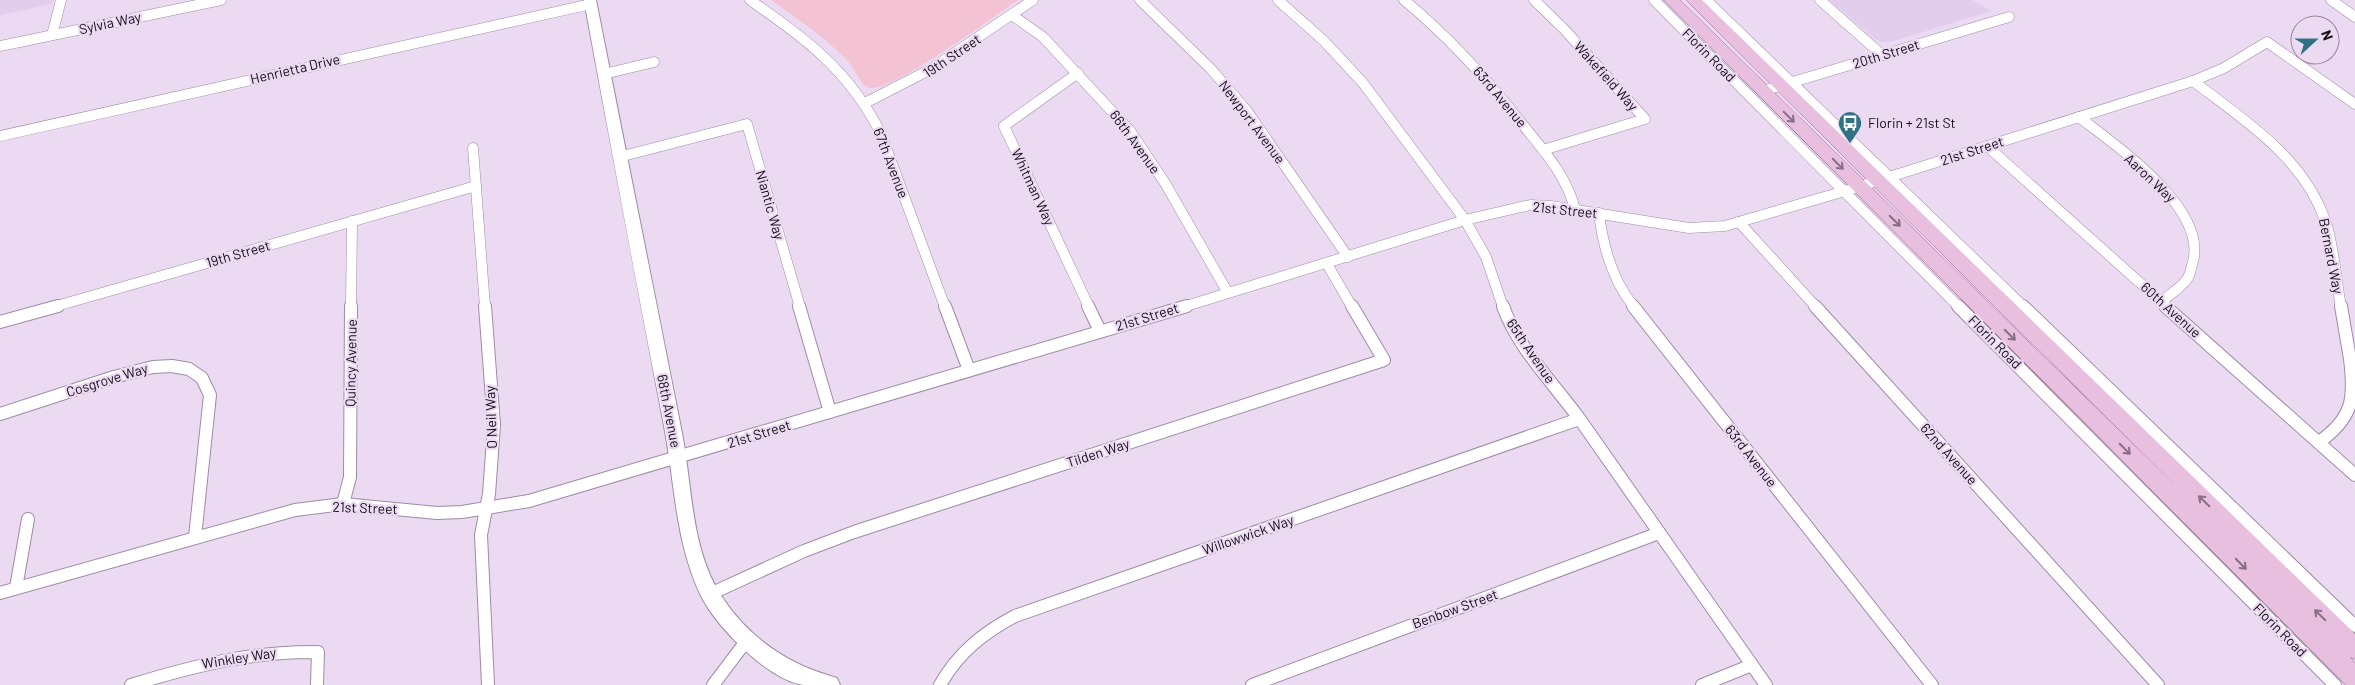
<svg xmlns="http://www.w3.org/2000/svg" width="2355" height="685" viewBox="0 0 2355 685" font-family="Barlow,sans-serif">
	<rect width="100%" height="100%" fill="#ecdaf3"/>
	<g fill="#e3cded">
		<polygon points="0,0 53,0 52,4 0,15"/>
		<polygon points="1830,0 1972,0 1992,11 1890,42 1881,42 1875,39"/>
	</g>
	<path fill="#f3c2d3" d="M771,0H1018C997,14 885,98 867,87C858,81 854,67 846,59C824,36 797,19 771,0Z"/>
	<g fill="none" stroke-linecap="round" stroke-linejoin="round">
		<g stroke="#9d8ca4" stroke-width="11">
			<g id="street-far1">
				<path d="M750,0C807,40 849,70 881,134L945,307"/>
				<polyline points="1140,0 1211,69 1247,111 1348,257"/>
				<polyline points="1278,0 1324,41 1363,83 1465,220 1486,257 1503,307"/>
				<path d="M1404,0C1449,37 1487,79 1523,125C1544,151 1566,175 1575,209"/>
				<polyline points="1534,0 1564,29 1645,119 1543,150"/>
				<polyline points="1654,0 1959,307"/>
				<polyline points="1706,0 2024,307"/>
				<polyline points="1820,0 1882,55"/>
				<polyline points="2331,0 2355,17"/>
				<polyline points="1012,15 1043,37 1131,132 1165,183 1228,293"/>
				<polyline points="52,35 61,0"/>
				<polyline points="0,46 221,0"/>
				<polyline points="1078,73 1004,126 1089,307"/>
				<polyline points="604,74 654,62"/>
				<path d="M2193,81C2244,120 2303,157 2325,220C2334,244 2336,281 2341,307"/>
				<polyline points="1763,91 2009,17"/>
				<polyline points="865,103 931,69 1033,0"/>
				<path d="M2079,117C2116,146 2211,210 2192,265C2191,269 2190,275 2187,279C2181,288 2169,295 2161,302"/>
				<polyline points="0,136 591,4"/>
				<polyline points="1987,146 2167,307"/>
				<polyline points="473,148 485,307"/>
				<polyline points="619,157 747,124 800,307"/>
				<path d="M1599,213C1603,247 1612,280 1634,307"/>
				<polyline points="1739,222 1816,307"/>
				<polyline points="1327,264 1352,307"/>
				<polyline points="53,307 476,186"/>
				<polyline points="351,307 352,221"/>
				<polyline points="1183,307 1465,220 1530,205 1551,206 1689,228 1725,226 1845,191 2193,81 2224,68 2267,42 2355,104"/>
			</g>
		</g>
		<g stroke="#9d8ca4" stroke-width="14">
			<g id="street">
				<polyline points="485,306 494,425 489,494 481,535 488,685"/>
				<polyline points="799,306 830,412"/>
				<polyline points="945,306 969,370"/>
				<polyline points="1088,306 1100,331"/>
				<path d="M1503,306C1517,347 1555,385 1581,421C1643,509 1704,597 1766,685"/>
				<polyline points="1633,306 1932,685"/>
				<polyline points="1815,306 2158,685"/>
				<polyline points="1958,306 2335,685"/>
				<polyline points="2023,306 2355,626"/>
				<polyline points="2165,306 2355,475"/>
				<polyline points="0,322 58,306"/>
				<polyline points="0,414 114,377 153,367 172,366 189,369 202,378 210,395 195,537"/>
				<path d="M2319,442C2353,418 2355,399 2350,359C2347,341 2344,323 2341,306"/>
				<polyline points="343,504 350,477 351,306"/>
				<polyline points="16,588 28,519"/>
				<polyline points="0,593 295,510 343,504 437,513 462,512 529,501 1187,306"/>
				<polyline points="710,594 804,551 854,532 1384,360 1352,306"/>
				<path d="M131,685C193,666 252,651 318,652L317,685"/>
				<polyline points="713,685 747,640"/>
				<path d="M940,685C958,653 983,633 1015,616L1579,419"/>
				<polyline points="1252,685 1659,533"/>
				<polyline points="1702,685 1752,665"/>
			</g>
		</g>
		<g stroke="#9d8ca4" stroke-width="2">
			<path id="secondary" d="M584,0H596C624,143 653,285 681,428C692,480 690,540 716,587C735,621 766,649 801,665C813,671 825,674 837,678L840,685C828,685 816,685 804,685C769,681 718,628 702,598C675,544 675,483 664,426C636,284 610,142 584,0Z"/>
		</g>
		<g stroke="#95658a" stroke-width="1">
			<polygon id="primary" points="1664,0 1680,0 2188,498 1686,0 1702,0 2355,634 2355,659 2350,657 2355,663 2355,685 2346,685"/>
		</g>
		<use href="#street-far1" stroke="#fff" stroke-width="10"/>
		<use href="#street" stroke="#fff" stroke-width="12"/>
		<use href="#secondary" fill="#fff" fill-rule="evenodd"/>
		<use href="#primary" fill="#e9bfdf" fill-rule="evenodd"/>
	</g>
	<defs><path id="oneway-shaft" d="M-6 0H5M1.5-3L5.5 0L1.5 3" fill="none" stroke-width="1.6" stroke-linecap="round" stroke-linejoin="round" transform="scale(1.25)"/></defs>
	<g stroke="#896f85">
		<use href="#oneway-shaft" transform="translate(1789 117) rotate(45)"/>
		<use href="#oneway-shaft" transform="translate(1838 164) rotate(45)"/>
		<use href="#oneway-shaft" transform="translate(1895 221) rotate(45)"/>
		<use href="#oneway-shaft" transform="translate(2010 335) rotate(45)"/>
		<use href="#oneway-shaft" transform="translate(2125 449) rotate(45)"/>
		<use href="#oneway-shaft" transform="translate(2204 501) rotate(-136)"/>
		<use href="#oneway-shaft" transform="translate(2241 564) rotate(45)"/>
		<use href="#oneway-shaft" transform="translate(2320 615) rotate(-136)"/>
	</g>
	<defs>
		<g id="bus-pin" transform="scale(1.25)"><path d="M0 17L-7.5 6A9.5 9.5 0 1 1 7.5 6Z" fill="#2f7283" stroke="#ecdaf3"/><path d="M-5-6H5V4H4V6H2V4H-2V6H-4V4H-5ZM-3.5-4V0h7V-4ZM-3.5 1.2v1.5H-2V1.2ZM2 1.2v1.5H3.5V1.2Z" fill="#fff"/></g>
	</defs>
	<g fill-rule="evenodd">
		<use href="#bus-pin" x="1850" y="123"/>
	</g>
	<g text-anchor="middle" stroke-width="4.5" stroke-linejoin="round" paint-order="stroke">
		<g font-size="14" fill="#140e16" stroke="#ecdaf3">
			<text transform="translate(110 23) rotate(-12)" y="5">Sylvia Way</text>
			<text transform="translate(1886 54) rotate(-17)" y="5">20th Street</text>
			<text transform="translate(1709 55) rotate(45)" y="5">Florin Road</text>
			<text transform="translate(952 56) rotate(-34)" y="5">19th Street</text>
			<text transform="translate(295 69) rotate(-13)" y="5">Henrietta Drive</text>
			<text transform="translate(1606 76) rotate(48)" y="5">Wakefield Way</text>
			<text transform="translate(1500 97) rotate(50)" y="5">63rd Avenue</text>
			<text transform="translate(1252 122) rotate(53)" y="5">Newport Avenue</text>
			<text transform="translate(1135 142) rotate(54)" y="5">66th Avenue</text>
			<text transform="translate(1972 151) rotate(-18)" y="5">21st Street</text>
			<text transform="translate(891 163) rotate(69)" y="5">67th Avenue</text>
			<text transform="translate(2150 178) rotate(43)" y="5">Aaron Way</text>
			<text transform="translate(1033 187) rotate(65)" y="5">Whitman Way</text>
			<text transform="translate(770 205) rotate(74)" y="5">Niantic Way</text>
			<text transform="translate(1565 210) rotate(6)" y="5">21st Street</text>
			<text transform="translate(238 254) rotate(-16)" y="5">19th Street</text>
			<text transform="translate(2331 256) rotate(79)" y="5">Bernard Way</text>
			<text transform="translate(2171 310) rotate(42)" y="5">60th Avenue</text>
			<text transform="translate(1147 317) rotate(-17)" y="5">21st Street</text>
			<text transform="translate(1995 342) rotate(45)" y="5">Florin Road</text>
			<text transform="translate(1531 351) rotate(56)" y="5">65th Avenue</text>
			<text transform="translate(351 363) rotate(-89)" y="5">Quincy Avenue</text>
			<text transform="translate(107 380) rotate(-17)" y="5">Cosgrove Way</text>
			<text transform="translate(669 411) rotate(79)" y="5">68th Avenue</text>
			<text transform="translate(491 417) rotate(-92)" y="5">O Neil Way</text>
			<text transform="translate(759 434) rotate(-17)" y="5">21st Street</text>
			<text transform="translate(1098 453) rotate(-18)" y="5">Tilden Way</text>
			<text transform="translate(1949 454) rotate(48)" y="5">62nd Avenue</text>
			<text transform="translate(1751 456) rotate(52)" y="5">63rd Avenue</text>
			<text transform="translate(365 508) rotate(2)" y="5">21st Street</text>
			<text transform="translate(1248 535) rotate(-19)" y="5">Willowwick Way</text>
			<text transform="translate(1455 609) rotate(-20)" y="5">Benbow Street</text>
			<text transform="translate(2280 630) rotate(45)" y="5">Florin Road</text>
			<text transform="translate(239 658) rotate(-9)" y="5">Winkley Way</text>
		</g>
		<g font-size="14" fill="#140e16" stroke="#ecdaf3" text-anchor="start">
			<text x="1868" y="128">Florin + 21st St</text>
		</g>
	</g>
	<g transform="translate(2315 40) rotate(69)"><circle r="24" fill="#ecdaf3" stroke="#96889b"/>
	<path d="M0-4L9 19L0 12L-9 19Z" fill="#2f7283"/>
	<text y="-8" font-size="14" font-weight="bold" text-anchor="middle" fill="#140e16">N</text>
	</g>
</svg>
